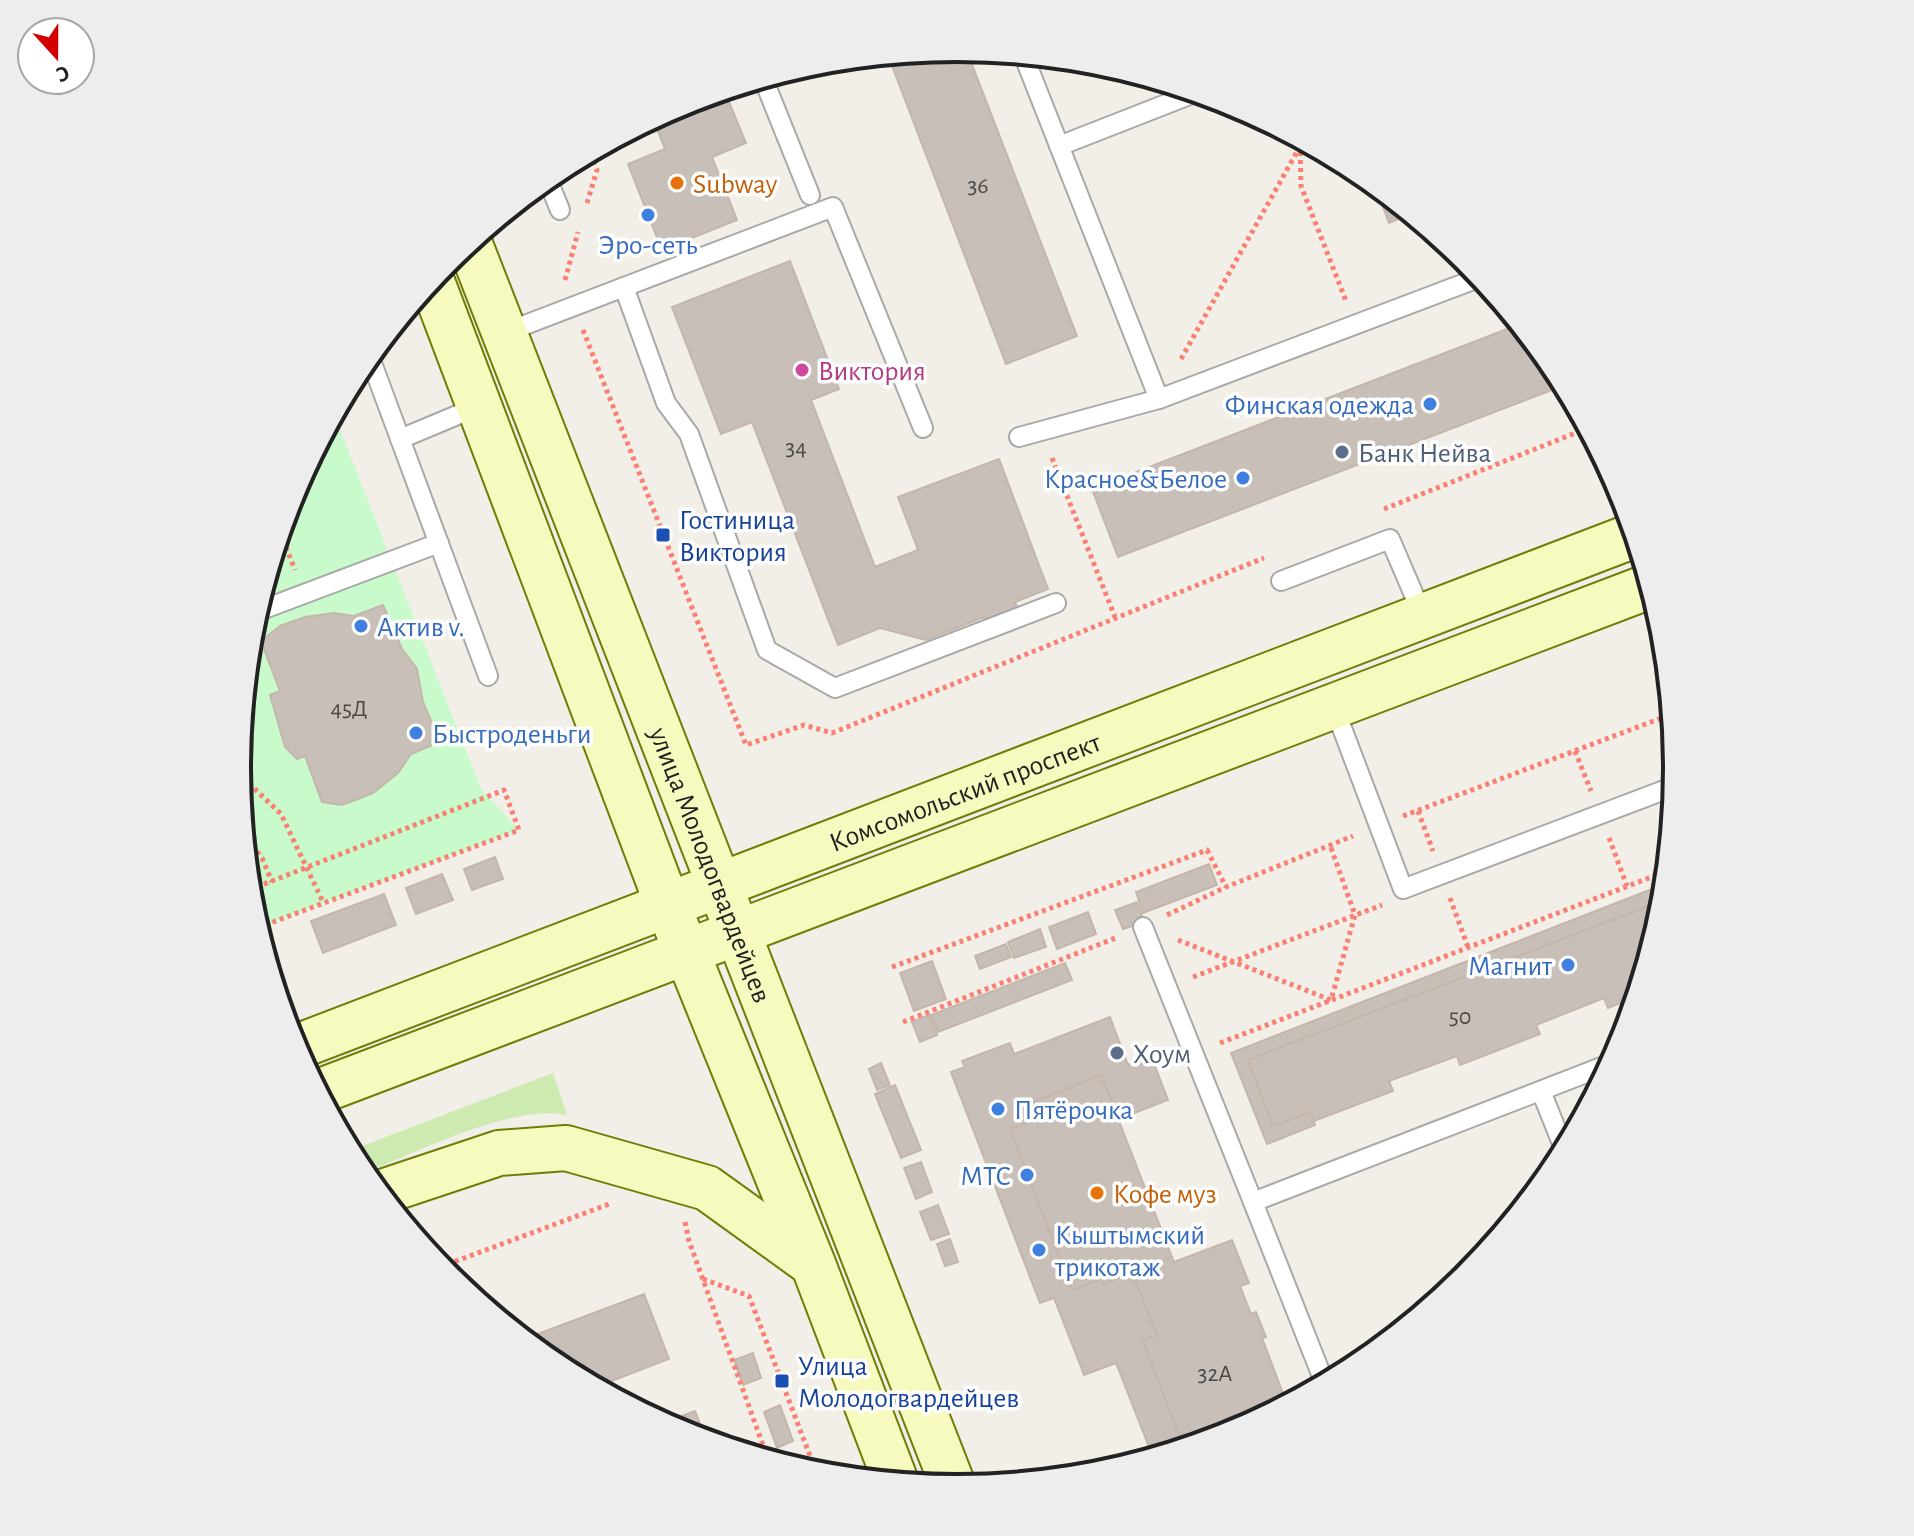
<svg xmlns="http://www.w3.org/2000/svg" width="1914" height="1536" viewBox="0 0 1914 1536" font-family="'Alegreya Sans',sans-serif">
	<rect width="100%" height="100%" fill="#f2efe9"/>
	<path fill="#cdebb0" d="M553,1073L567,1115C512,1103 417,1153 363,1173L349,1151Z"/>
	<polygon fill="#c8facc" points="334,414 481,789 519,830 257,928 251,908 237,768 251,627 292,492"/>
	<g fill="#c7bfb8" stroke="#c4b6ab" stroke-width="2">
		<polygon points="957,48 966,49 1077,336 1006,364 888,55"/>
		<polygon points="724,90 746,143 712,157 737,220 662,250 628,164 665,149 653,118 682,103"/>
		<polygon points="1374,183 1411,214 1389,223"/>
		<polygon points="790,261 839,389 811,400 875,567 918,550 898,497 999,459 1048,589 1015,602 1018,609 985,621 984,617 926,640 880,628 838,645 752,422 721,434 672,307"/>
		<polygon points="1520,324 1565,385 1118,557 1092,489"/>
		<polygon points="383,605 402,649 417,669 423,702 440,742 411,754 398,773 373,793 342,805 322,802 305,756 297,759 285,747 270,695 280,691 261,641 280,626 305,617 334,613 354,616"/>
		<polygon points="495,857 503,879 472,890 464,869"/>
		<polygon points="1209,864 1217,885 1143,913 1136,892"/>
		<polygon points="442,874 453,900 416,914 406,888"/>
		<polygon points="1665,884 1664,900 1248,1060 1273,1126 1310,1112 1315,1125 1267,1144 1231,1053"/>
		<polygon points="384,894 396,925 323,953 311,921"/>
		<polygon points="1664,900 1636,997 1608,1008 1604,998 1536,1025 1540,1034 1460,1065 1457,1056 1389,1081 1393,1091 1314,1121 1310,1112 1273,1126 1248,1060"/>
		<polygon points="1137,902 1144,922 1123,929 1115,910"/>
		<polygon points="1088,912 1096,934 1057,949 1049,927"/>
		<polygon points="1040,929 1046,947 1014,958 1008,942"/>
		<polygon points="1006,944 1011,957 980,969 975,956"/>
		<polygon points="932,961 946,999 914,1011 900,973"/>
		<polygon points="1065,963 1072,980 938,1032 931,1015"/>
		<polygon points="929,1015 937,1035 920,1042 912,1022"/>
		<polygon points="1110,1017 1128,1065 1151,1056 1168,1100 1119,1119 1101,1075 1033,1102 1039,1118 1010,1129 1072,1290 1101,1279 1103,1284 1132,1272 1157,1335 1143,1341 1184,1448 1153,1457 1116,1363 1084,1375 1054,1298 1040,1303 951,1072 965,1067 962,1061 1010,1043 1014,1054"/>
		<polygon points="881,1063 890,1085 877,1090 869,1069"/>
		<polygon points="1101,1075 1172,1257 1103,1284 1101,1279 1072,1290 1010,1129 1039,1118 1033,1102"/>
		<polygon points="895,1085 921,1150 901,1158 875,1094"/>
		<polygon points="921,1162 932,1192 916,1199 904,1168"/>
		<polygon points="938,1205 949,1234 931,1240 920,1212"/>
		<polygon points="950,1239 958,1262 945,1266 937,1244"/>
		<polygon points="1232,1240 1249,1283 1240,1286 1251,1314 1256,1312 1266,1337 1262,1338 1287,1404 1232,1433 1184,1448 1143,1341 1157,1335 1132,1272 1172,1257 1174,1262"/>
		<polygon points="644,1294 669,1359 596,1387 557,1366 524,1339"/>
		<polygon points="753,1353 761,1378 743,1385 734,1360"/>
		<polygon points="780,1405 793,1441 777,1448 764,1412"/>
		<polygon points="695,1411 707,1441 663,1423"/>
	</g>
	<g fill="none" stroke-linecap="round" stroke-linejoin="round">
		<g stroke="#a9a9a9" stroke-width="22">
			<g id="lane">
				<polyline points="1023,54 1159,399"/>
				<polyline points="763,78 810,195"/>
				<polyline points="1059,146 1197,92"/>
				<polyline points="547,178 560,210"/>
				<polyline points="624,287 666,403 689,434 767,650 835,688 1056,603"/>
				<polyline points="504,333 833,207 923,428"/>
				<polyline points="369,355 488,676"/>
				<polyline points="1019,437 1159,399 1481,277"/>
				<polyline points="400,439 479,406"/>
				<polyline points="1281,581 1390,539 1423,616"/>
				<polyline points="256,612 439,543"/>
				<polyline points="251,630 252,625"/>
				<polyline points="1334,707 1403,889 1675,786"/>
				<polyline points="1143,927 1253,1202"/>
				<polyline points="1541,1091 1565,1151"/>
				<polyline points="1325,1384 1253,1202 1612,1063"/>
			</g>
		</g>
		<g stroke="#707d05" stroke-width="48">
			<g id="secondary">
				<path id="s1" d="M469,242L954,1488"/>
				<polyline points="431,279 668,906 813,1264 896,1482"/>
				<path id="s2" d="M294,1048L1635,535"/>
				<polyline points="318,1092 1650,586"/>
				<polyline points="379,1193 499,1153 566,1148 707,1188 811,1263"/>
			</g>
		</g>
		<g stroke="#fa8072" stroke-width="5" stroke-dasharray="4 4" stroke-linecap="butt">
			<polyline points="1300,144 1301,186 1346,301"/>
			<polyline points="587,203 597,170 590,152"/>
			<polyline points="565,280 578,232"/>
			<polyline points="583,330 746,745 804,725 832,733 1264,558"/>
			<polyline points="1181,359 1303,141"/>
			<polyline points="1052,458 1115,617"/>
			<polyline points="1384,509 1588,428"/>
			<polyline points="280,532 295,570"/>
			<polyline points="1575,751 1591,791"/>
			<polyline points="237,772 281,814 323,902"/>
			<polyline points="1418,811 1433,851"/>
			<polyline points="1403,816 1672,714"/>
			<polyline points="243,832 262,858 272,882"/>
			<polyline points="1609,838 1627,886"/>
			<polyline points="249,890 504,790 519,830 257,928"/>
			<polyline points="1450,898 1468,947"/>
			<polyline points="1167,915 1226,887 1353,836"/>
			<polyline points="1178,940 1331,1000 1355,915 1330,845"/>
			<polyline points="892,967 1207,850 1226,887"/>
			<polyline points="1193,977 1382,905"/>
			<polyline points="903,1022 1118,937"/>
			<polyline points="1220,1043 1667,871"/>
			<polyline points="685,1222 689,1241 768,1459"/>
			<polyline points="440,1267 612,1203"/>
			<polyline points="703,1279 749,1296 812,1461 802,1470"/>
		</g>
		<use href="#lane" stroke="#fff" stroke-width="18"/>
		<use href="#secondary" stroke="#f7fabf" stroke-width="44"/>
	</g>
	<g fill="#e8710a" stroke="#fff" stroke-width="3">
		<circle cx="677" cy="183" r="8"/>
		<circle cx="1097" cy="1193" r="8"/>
	</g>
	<g fill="#3f7fe0" stroke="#fff" stroke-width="3">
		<circle cx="648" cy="215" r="8"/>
		<circle cx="1430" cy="404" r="8"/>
		<circle cx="1243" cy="478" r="8"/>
		<circle cx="361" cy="626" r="8"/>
		<circle cx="416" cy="733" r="8"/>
		<circle cx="1568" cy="965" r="8"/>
		<circle cx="998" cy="1109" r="8"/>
		<circle cx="1027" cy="1175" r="8"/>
		<circle cx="1039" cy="1250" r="8"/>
	</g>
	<circle fill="#d1479c" stroke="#fff" stroke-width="3" cx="802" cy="370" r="8"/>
	<g fill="#5c6f8a" stroke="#fff" stroke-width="3">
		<circle cx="1342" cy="452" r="8"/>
		<circle cx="1117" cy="1053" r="8"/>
	</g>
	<g fill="#1a4fb4" stroke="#fff" stroke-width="3">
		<rect x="655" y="527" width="16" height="16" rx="4"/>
		<rect x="774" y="1373" width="16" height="16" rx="4"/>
	</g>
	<g text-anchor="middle" stroke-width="7" stroke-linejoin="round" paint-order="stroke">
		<g font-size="24" fill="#4b4948">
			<text x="978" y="193">36</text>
			<text x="796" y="455">34</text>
			<text x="349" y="716">45Д</text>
			<text x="1460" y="1024">50</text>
			<text x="1215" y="1381">32А</text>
		</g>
		<g font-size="28" fill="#c56008" stroke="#fff" text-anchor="start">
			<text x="693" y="193">Subway</text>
			<text x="1113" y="1203">Кофе муз</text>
		</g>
		<g font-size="28" fill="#366cbe" stroke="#fff" text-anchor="end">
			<text x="648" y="254" text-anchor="middle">Эро-сеть</text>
			<text x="1414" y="414">Финская одежда</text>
			<text x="1227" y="488">Красное&amp;Белое</text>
			<text x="377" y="636" text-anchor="start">Актив v.</text>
			<text x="432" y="743" text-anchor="start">Быстроденьги</text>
			<text x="1552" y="975">Магнит</text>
			<text x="1014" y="1119" text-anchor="start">Пятёрочка</text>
			<text x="1011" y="1185">МТС</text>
			<text x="1055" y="1244" text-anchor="start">Кыштымский<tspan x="1055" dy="32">трикотаж</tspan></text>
		</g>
		<g font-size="28" fill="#b23c85" stroke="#fff" text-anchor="start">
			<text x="818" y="380">Виктория</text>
		</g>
		<g font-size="28" fill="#4e5e75" stroke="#fff" text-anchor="start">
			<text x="1358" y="462">Банк Нейва</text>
			<text x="1133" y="1063">Хоум</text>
		</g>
		<g font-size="28" fill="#164399" stroke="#fff" text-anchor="start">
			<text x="679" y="529">Гостиница<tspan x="679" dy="32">Виктория</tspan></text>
			<text x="798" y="1375">Улица<tspan x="798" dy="32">Молодогвардейцев</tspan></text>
		</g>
		<g font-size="28" fill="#222" stroke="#fff">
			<text dy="10" stroke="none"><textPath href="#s2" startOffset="718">Комсомольский проспект</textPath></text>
			<text dy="10" stroke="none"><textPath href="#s1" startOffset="668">улица Молодогвардейцев</textPath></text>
		</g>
	</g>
	<path d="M0 0H1914V1536H0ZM251 768a706 706 0 1 1 1412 0a706 706 0 1 1-1412 0Z" fill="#ededed" fill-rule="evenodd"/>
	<path fill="none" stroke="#222" stroke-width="4" d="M251 768a706 706 0 1 1 1412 0a706 706 0 1 1-1412 0Z"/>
	<g transform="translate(56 56) rotate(159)"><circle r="38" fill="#ffffff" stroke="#a7a7a7" stroke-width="2"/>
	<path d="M0-6L14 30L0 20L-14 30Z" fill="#d40000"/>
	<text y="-12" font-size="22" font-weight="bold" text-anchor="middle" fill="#222222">С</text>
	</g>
</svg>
